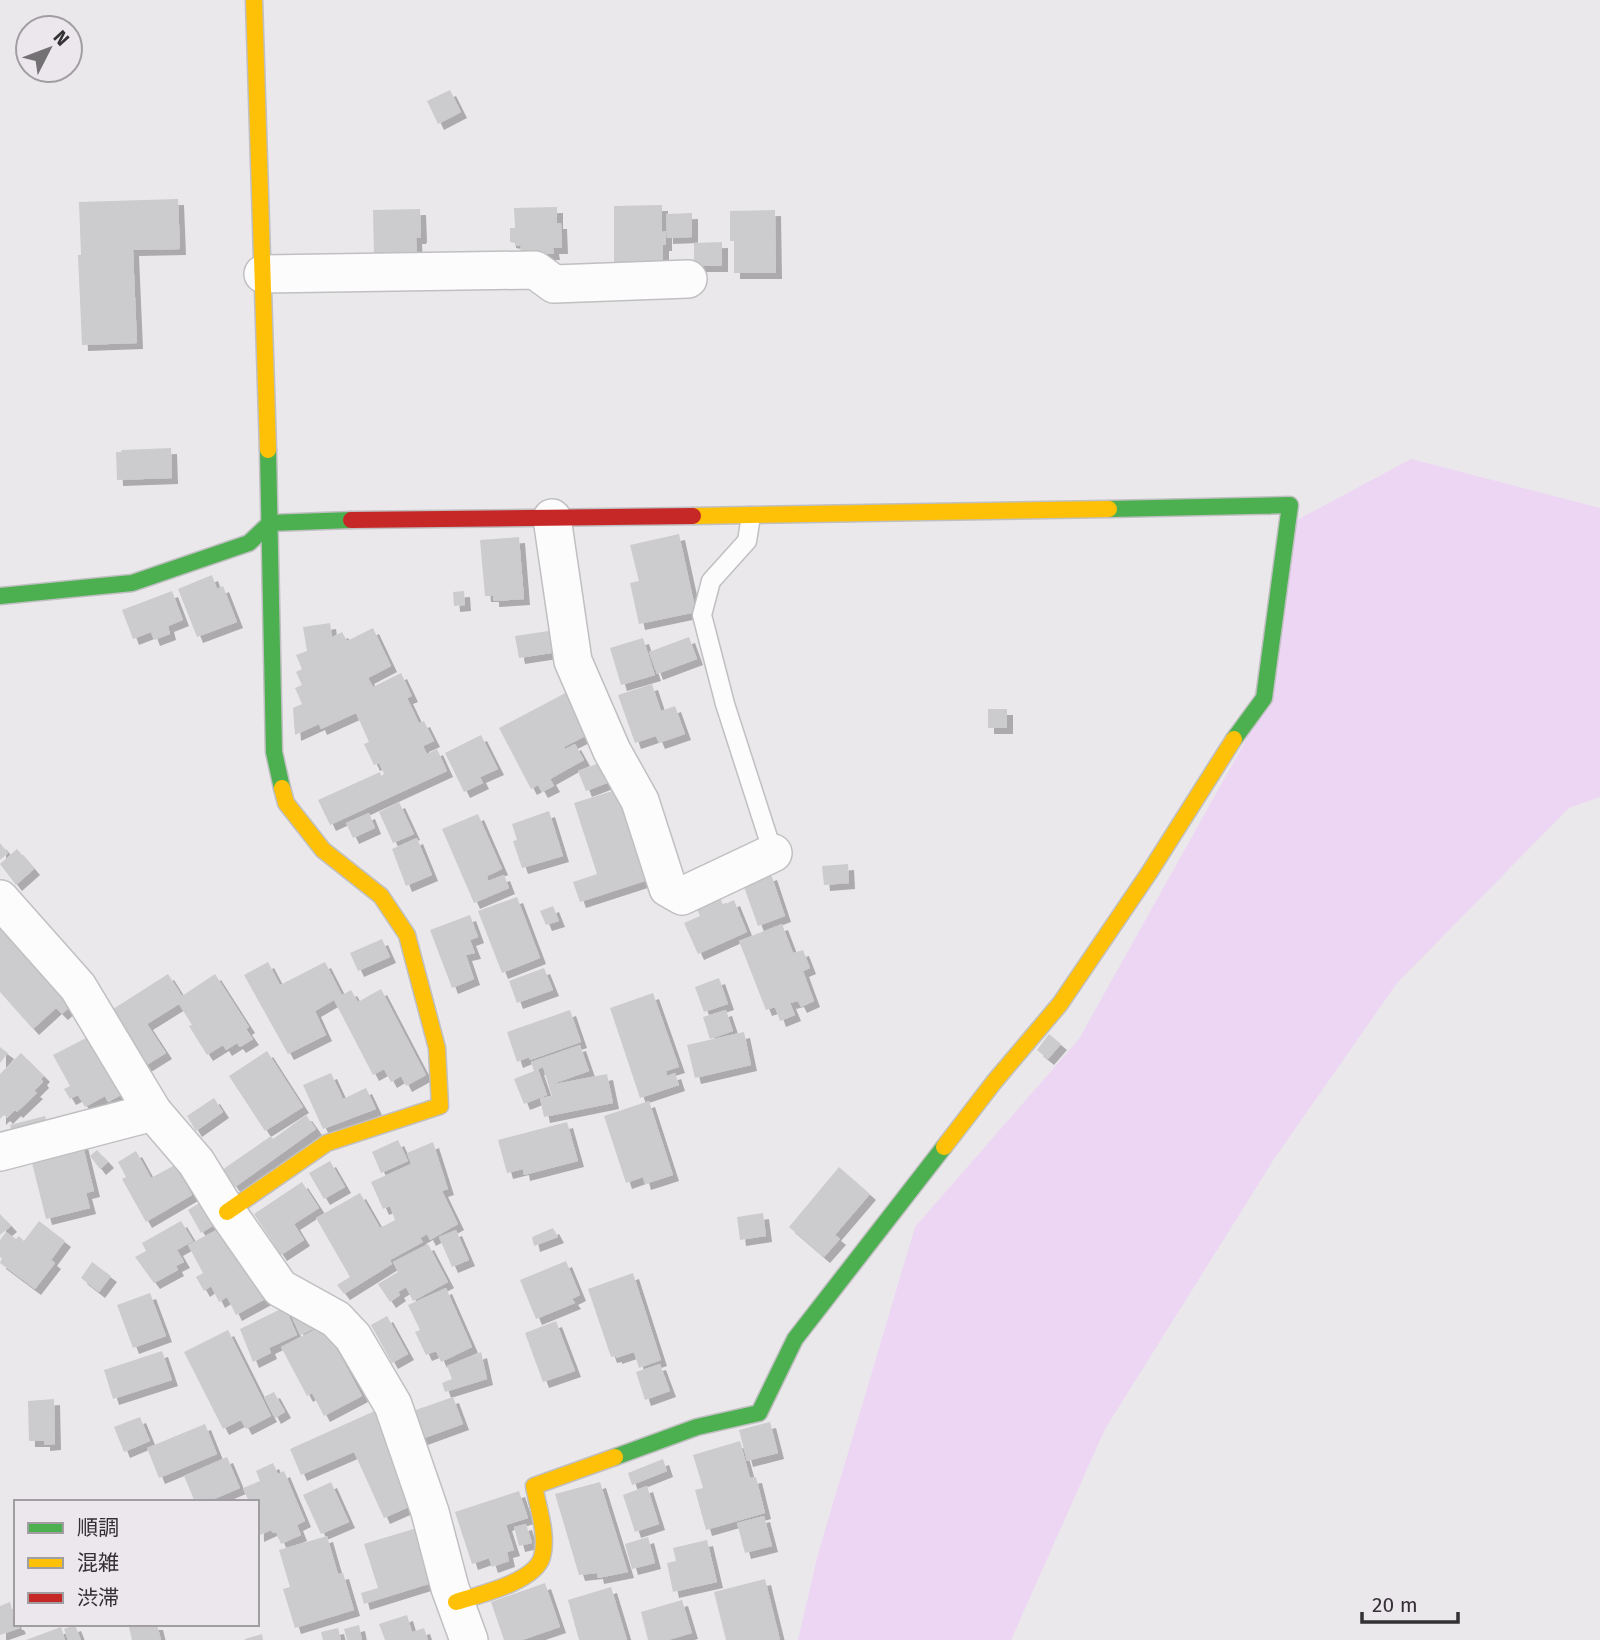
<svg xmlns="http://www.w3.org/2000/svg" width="1600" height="1640" viewBox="0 0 1600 1640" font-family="'Fira Sans','Noto Sans JP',sans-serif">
	<defs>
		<filter id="shadow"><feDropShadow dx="6" dy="6" stdDeviation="0" flood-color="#0004"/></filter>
	</defs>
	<rect width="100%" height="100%" fill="#eae8eb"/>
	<polygon fill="#edd6f4" points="1411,459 1600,508 1600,797 1569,808 1397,983 1274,1159 1105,1429 1011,1640 798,1640 818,1554 915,1227 1079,1039 1247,738 1284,527"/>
	<g fill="#cccbcd" filter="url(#shadow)">
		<polygon points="450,90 461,112 438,124 427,101"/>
		<polygon points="178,199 180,249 133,250 137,343 82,345 78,255 81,255 79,202"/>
		<polygon points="662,205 662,232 666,231 666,245 663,245 663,261 614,262 614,206"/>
		<polygon points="557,207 557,223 561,223 562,248 553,248 554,254 520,254 521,246 515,246 515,243 510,242 510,228 515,228 514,208"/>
		<polygon points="420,209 421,236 420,238 416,238 417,255 374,255 373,210"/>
		<polygon points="775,210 776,273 734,273 734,241 730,241 730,211"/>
		<polygon points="692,213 692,237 667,238 666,214"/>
		<polygon points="722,242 722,266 694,266 694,243"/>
		<polygon points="171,448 172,478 117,480 116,452 121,452 122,450"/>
		<polygon points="679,534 696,612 639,624 630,583 639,581 630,545"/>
		<polygon points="519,537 524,599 493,601 493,596 485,596 480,540"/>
		<polygon points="212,575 217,589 223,586 237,622 197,637 178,589"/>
		<polygon points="172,591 183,620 168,626 170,634 154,640 151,632 133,639 122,610"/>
		<polygon points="464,591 465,605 454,606 453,592"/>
		<polygon points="330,623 332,637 342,632 347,641 373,628 391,666 368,678 373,687 401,673 412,696 407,698 419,723 424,721 434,741 423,746 427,754 437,749 447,771 330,825 318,800 380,772 381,776 384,774 379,763 374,765 364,744 369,742 356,713 321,729 319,724 295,735 293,708 302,704 295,688 302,685 296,672 302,669 296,655 307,651 303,627"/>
		<polygon points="555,630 558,652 519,658 515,636"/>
		<polygon points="689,637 697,659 657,674 649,652"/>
		<polygon points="643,638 655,675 621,685 610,648"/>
		<polygon points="652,684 661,711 675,706 685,734 659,743 656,736 635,743 618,695"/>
		<polygon points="571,690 593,732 564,747 565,749 575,744 584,760 550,779 554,786 542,792 538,785 531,789 499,728"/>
		<rect x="988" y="709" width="19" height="19"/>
		<polygon points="481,735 498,769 480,777 483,783 464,792 445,753"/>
		<polygon points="607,760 615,780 586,791 578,771"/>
		<polygon points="622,788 651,879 580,902 573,882 597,874 574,803"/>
		<polygon points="399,802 414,834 393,843 379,812"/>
		<polygon points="549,811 563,856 522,868 513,841 517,840 512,824"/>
		<polygon points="369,813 375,828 353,838 346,823"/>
		<polygon points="478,814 502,869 487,876 488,881 504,875 509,888 474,903 442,829"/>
		<polygon points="417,838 432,875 406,886 392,849"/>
		<polygon points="0,843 8,853 0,860"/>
		<polygon points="17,849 34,869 16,885 0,864"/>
		<polygon points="848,864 849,883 824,885 822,866"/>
		<polygon points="771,874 785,916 758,926 743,884"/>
		<polygon points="517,897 540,958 502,973 478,911"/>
		<polygon points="720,897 723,905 734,900 747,932 698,954 684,923 700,916 696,907"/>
		<polygon points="553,906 559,921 546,925 540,911"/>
		<polygon points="470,915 478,937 470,940 475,953 466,955 474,979 452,988 430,930"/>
		<polygon points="0,922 74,1003 62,1014 56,1008 33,1029 0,992"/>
		<polygon points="782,924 793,953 803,950 810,968 803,971 814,1001 801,1007 798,1001 790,1003 795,1015 780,1021 775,1007 766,1010 739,941"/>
		<polygon points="382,939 390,957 358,971 350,953"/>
		<polygon points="268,962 280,985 325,962 342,995 351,990 358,1002 381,989 426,1075 406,1086 401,1076 391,1082 384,1069 373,1075 334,1000 315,1011 326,1035 288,1054 244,975"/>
		<polygon points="544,968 553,990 517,1003 509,981"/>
		<polygon points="168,974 182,996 215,974 249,1027 246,1029 253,1039 240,1047 237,1043 226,1050 223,1045 207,1055 189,1026 192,1025 179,1004 147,1024 166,1053 145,1066 110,1011"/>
		<polygon points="719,978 728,1004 704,1012 695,987"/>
		<polygon points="653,993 679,1067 666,1071 667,1076 675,1073 679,1085 640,1098 610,1008"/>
		<polygon points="570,1010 581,1042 530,1060 529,1057 517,1062 507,1032"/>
		<polygon points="726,1010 733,1031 710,1039 703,1017"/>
		<polygon points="744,1032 751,1065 695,1078 687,1045"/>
		<polygon points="1049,1034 1061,1044 1048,1059 1037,1050"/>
		<polygon points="90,1036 121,1095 108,1102 105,1096 85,1107 78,1095 70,1099 64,1089 70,1086 53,1055"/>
		<polygon points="580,1045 589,1071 550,1085 607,1074 613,1103 544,1117 540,1098 552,1096 543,1067 538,1069 547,1095 524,1104 514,1079 534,1071 531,1062"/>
		<polygon points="0,1047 8,1053 0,1063"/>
		<polygon points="267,1051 303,1107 265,1131 229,1076"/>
		<polygon points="21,1053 44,1076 41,1079 43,1082 34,1091 37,1093 17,1112 15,1110 7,1118 4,1115 0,1119 0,1074"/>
		<polygon points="331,1073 343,1099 366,1088 376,1109 323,1129 303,1085"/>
		<polygon points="214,1098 223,1112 196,1131 187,1116"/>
		<polygon points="649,1101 673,1175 645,1184 643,1177 626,1183 604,1116"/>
		<polygon points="306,1115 316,1129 235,1187 222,1170 271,1136 273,1139"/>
		<polygon points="45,1116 48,1127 13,1135 10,1125"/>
		<polygon points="567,1122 578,1161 524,1175 523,1169 507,1173 498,1140"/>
		<polygon points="398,1140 408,1161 381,1173 372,1152"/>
		<polygon points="82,1142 94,1191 86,1193 90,1208 46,1219 30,1155"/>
		<polygon points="433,1142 448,1189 442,1191 458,1224 430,1240 427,1234 420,1238 423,1242 390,1260 392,1264 344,1294 337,1285 350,1277 316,1218 360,1193 380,1228 395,1220 390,1206 383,1209 371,1182 411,1164 407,1153"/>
		<polygon points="97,1150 108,1162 100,1169 90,1156"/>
		<polygon points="136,1151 151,1178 175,1165 192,1195 146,1222 122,1179 126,1177 118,1162"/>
		<polygon points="330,1161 345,1187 324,1199 309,1173"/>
		<polygon points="839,1167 870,1194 835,1235 840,1239 824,1257 789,1227"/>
		<polygon points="302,1182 319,1208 294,1224 304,1240 281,1255 254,1214"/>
		<polygon points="208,1198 221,1221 201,1233 188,1210"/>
		<polygon points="763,1213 766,1236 740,1240 737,1217"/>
		<polygon points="0,1214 11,1226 0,1235"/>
		<polygon points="39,1221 65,1241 51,1260 55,1263 35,1289 0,1263 2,1258 0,1257 0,1240 6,1232 16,1239 19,1236 24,1241"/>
		<polygon points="181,1221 193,1241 177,1250 184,1262 176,1266 178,1270 154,1283 135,1257 146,1251 142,1243"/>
		<polygon points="224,1226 269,1297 236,1315 227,1297 219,1302 211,1286 204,1291 196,1277 203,1273 188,1245"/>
		<polygon points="553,1228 558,1237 534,1246 532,1237"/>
		<polygon points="456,1230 469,1260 452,1267 439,1237"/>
		<polygon points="428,1244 448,1282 413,1301 406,1287 398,1292 400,1295 390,1302 378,1284 398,1272 393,1262"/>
		<polygon points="566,1261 580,1295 572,1299 575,1303 536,1319 520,1280"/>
		<polygon points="92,1262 111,1276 99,1292 81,1278"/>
		<polygon points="633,1273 661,1360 639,1368 634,1352 616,1358 616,1356 611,1357 588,1289"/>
		<polygon points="446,1288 472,1347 441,1362 436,1351 426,1355 415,1332 420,1330 408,1305"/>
		<polygon points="150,1293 166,1336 133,1348 117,1305"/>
		<polygon points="285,1307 297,1335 269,1348 271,1353 253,1362 240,1329"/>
		<polygon points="304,1312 322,1325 300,1335 292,1317"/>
		<polygon points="387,1316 408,1354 392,1363 371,1325"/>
		<polygon points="556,1321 575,1371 543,1382 525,1333"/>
		<polygon points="324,1325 362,1396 324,1416 312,1393 307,1396 281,1347"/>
		<polygon points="228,1330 271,1416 246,1429 241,1420 223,1429 184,1352"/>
		<polygon points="162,1351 172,1380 113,1399 104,1370"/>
		<polygon points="481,1352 487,1379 445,1392 442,1383 452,1379 447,1366"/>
		<polygon points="660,1364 670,1391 645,1400 636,1372"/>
		<polygon points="274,1392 285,1412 275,1418 264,1397"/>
		<polygon points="453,1397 463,1424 419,1440 410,1412"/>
		<polygon points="54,1399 55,1444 44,1445 44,1441 29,1441 28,1401"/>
		<polygon points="379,1409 420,1502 384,1518 354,1452 301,1475 290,1449"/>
		<polygon points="140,1417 150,1441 124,1452 114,1427"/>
		<polygon points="770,1422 778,1453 747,1461 739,1430"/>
		<polygon points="205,1424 217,1454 159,1478 147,1448"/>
		<polygon points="740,1441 750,1478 756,1477 765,1513 706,1530 695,1490 703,1488 693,1455"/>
		<polygon points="227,1457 240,1488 207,1502 195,1502 184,1476"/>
		<polygon points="663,1459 667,1471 632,1485 628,1473"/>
		<polygon points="273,1463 278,1474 284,1471 305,1521 297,1525 301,1535 281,1544 276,1532 273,1533 271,1530 258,1536 257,1502 249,1502 243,1488 260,1481 256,1471"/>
		<polygon points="331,1482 349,1522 321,1534 303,1495"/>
		<polygon points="600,1482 628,1572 598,1578 597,1573 579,1575 555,1494"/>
		<polygon points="647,1486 659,1524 635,1532 623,1495"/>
		<polygon points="519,1491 528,1518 506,1525 514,1550 507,1552 509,1561 492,1567 489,1558 472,1564 455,1512"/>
		<polygon points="764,1516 772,1546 745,1553 737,1523"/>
		<polygon points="526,1524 532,1543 519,1546 514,1527"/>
		<polygon points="420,1527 435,1582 364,1604 361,1593 378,1588 364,1544"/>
		<polygon points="327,1536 338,1574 343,1573 354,1610 295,1628 283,1589 290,1587 279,1550"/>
		<polygon points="648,1537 655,1563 632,1569 625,1544"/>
		<polygon points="707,1540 717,1582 673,1592 667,1563 676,1561 673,1548"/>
		<polygon points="765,1579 780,1640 726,1640 714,1592"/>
		<polygon points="545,1583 560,1627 522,1640 504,1640 491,1602"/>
		<polygon points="611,1587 627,1640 579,1640 568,1600"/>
		<polygon points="682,1600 692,1633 668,1640 648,1640 641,1612"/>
		<polygon points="10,1602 16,1624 18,1624 20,1628 0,1635 0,1606"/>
		<polygon points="407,1615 412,1632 424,1628 428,1640 385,1640 379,1624"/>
		<polygon points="138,1624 157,1624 161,1640 132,1640 129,1627"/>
		<polygon points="75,1625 81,1640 68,1640 64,1629"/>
		<polygon points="359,1625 362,1640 347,1640 344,1629"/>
		<polygon points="61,1627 65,1640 26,1640"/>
		<polygon points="338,1628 341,1640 323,1640 321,1632"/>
		<polygon points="262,1634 263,1640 245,1640 245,1639"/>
	</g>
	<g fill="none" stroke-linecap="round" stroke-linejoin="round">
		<g stroke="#c0bfc1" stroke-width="21">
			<polyline id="lane" points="751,516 747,541 711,581 702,615 725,704 773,853"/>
		</g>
		<g stroke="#c0bfc1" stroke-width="40">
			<g id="street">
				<polyline points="263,274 535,270 554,284 688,279"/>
				<polyline points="552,518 573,661 612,751 640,801 668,888 682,896 773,853"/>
				<polyline points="0,899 78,987 153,1112"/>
				<polyline points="0,1152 153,1112 196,1162 227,1212 280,1288 336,1319 353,1337 393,1405 430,1512 450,1588 469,1640"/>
			</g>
		</g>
		<g stroke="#c0bfc1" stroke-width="19">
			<g id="fast">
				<polyline points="268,450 274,752 282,788"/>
				<polyline points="1109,509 1290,505 1264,698 1234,739"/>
				<polyline points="0,596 132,583 249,543 270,523 351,520"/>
				<polyline points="615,1457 697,1427 759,1413 795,1339 944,1147"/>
			</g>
		</g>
		<g stroke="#c0bfc1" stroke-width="19">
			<g id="slow">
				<polyline points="254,0 268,450"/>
				<polyline points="693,516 1109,509"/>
				<polyline points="944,1147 994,1082 1060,1004 1149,873 1234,739"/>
				<polyline points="227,1212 327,1143 440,1106 437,1048 407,935 381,896 323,850 286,803 282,788"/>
				<path d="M456,1602C478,1595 535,1582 542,1557C548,1535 538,1508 534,1486L615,1457"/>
			</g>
		</g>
		<g stroke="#c0bfc1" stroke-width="19">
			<polyline id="jam" points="351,520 693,516"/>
		</g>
		<use href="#lane" stroke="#fcfcfc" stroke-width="18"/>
		<use href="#street" stroke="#fcfcfc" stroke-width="37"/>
		<use href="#fast" stroke="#4caf50" stroke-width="16"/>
		<use href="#slow" stroke="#ffc107" stroke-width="16"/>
		<use href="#jam" stroke="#c62828" stroke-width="16"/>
	</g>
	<rect x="14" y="1500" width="245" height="126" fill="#ebe7ec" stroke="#a19ea2" stroke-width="2"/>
	<rect x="28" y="1523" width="35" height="10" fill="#4caf50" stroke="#a19ea2" stroke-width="2"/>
	<text x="77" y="1535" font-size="21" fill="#333133">順調</text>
	<rect x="28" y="1558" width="35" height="10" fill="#ffc107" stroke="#a19ea2" stroke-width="2"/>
	<text x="77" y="1570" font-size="21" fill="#333133">混雑</text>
	<rect x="28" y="1593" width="35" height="10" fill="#c62828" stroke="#a19ea2" stroke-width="2"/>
	<text x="77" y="1605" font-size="21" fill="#333133">渋滞</text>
	<g transform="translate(49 49) rotate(48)"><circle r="33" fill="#ebe7ec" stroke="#a19ea2" stroke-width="2"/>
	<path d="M0-5L12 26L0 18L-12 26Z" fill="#737173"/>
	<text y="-10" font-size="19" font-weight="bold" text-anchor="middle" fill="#333133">N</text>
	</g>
	<path d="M1362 1612v10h96v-10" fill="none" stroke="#333133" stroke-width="3.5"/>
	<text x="1372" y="1612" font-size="21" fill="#333133" stroke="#ebe7ec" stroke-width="5" paint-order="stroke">20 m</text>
</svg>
